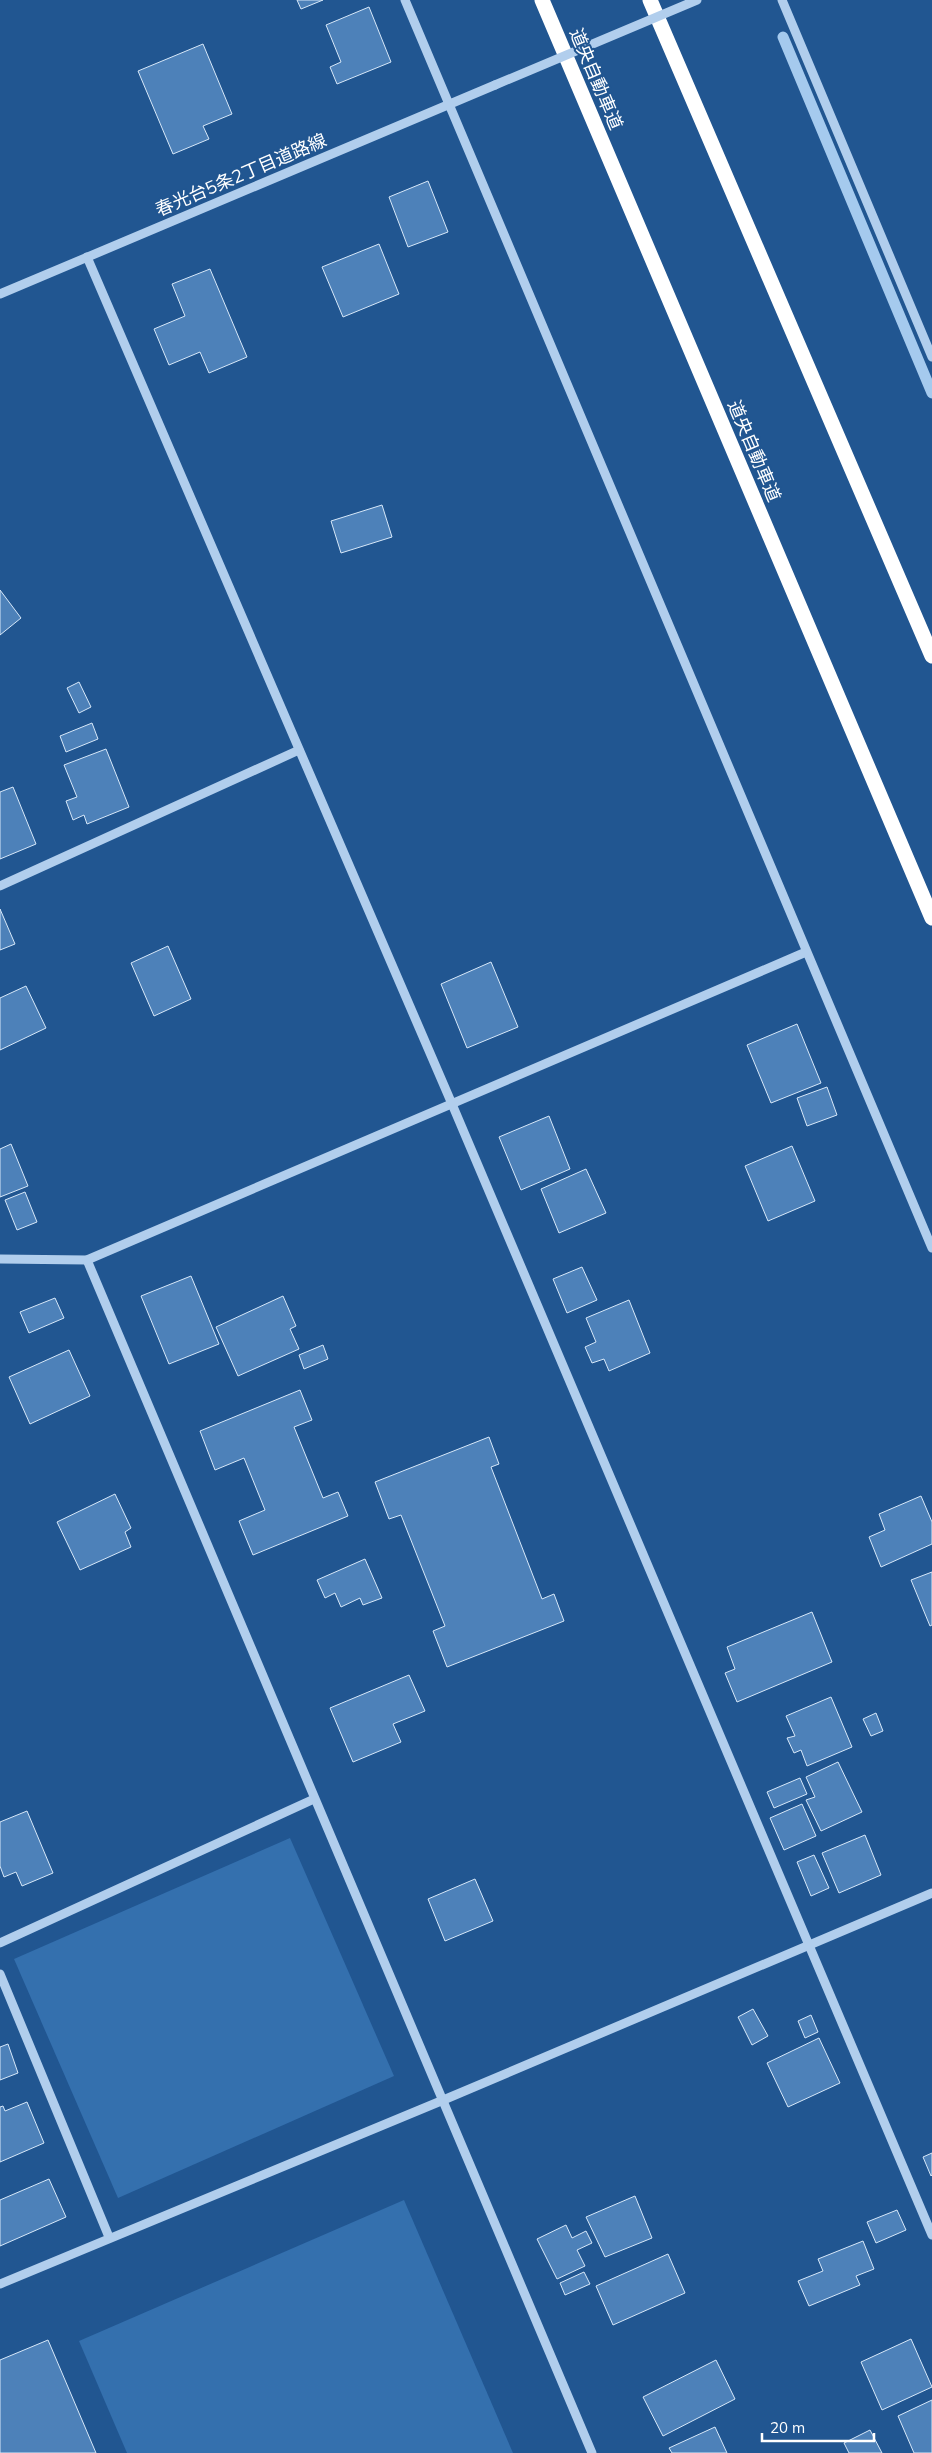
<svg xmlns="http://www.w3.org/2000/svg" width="932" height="2453" viewBox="0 0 932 2453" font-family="Mulish,'Noto Sans JP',sans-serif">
	<rect width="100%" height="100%" fill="#215691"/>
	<g fill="#3470ae">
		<polygon points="290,1838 394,2076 118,2198 14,1959"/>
		<polygon points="404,2200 513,2453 127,2453 79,2341"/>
	</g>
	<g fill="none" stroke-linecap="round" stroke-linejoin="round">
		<polyline stroke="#a5caee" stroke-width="11" points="783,37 932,393"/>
	</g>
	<g fill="#4d81b9" stroke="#d7e8f9">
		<polygon points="297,0 323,0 301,9"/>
		<polygon points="369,7 391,62 337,84 330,67 341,62 326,25"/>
		<polygon points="203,44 232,114 203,126 209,139 173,154 138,71"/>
		<polygon points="428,181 448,232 408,247 389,197"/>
		<polygon points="379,244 399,294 343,317 322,267"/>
		<polygon points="210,269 247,357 209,373 200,352 169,365 154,329 185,316 172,284"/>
		<polygon points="382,505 392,537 341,553 331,521"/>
		<polygon points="0,590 21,618 0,635"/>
		<polygon points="79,682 91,707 79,713 67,688"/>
		<polygon points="92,723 98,739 66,752 60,736"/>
		<polygon points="106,749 129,807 87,824 84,815 73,820 66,801 77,797 64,765"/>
		<polygon points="13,787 36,844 0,859 0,792"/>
		<polygon points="0,909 15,944 0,950"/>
		<polygon points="168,946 191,999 154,1016 131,963"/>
		<polygon points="491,962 518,1027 467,1048 441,984"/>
		<polygon points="26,986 46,1028 0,1050 0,998"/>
		<polygon points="797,1024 821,1083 771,1103 747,1045"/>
		<polygon points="827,1087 837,1115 807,1126 797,1098"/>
		<polygon points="549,1116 570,1169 521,1190 499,1137"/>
		<polygon points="11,1144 28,1186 0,1197 0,1149"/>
		<polygon points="792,1146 815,1201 768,1221 745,1166"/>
		<polygon points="586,1169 606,1213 559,1233 541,1189"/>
		<polygon points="25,1192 37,1222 17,1230 5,1200"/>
		<polygon points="582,1267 597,1300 567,1313 553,1279"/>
		<polygon points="191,1276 219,1344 169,1364 141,1296"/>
		<polygon points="283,1296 296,1326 290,1329 299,1349 238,1376 216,1327"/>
		<polygon points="55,1298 64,1318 29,1333 20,1312"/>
		<polygon points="629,1300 650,1353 609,1371 604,1359 592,1363 585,1347 596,1342 586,1318"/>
		<polygon points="323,1345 328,1359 304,1369 299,1355"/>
		<polygon points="69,1350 90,1396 30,1424 9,1377"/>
		<polygon points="300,1390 312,1420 294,1427 323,1498 338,1492 348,1516 253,1555 239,1521 265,1510 244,1458 215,1470 200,1431"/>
		<polygon points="489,1437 499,1464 491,1467 542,1599 554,1594 564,1621 447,1667 433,1631 445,1626 401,1515 389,1519 375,1482"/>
		<polygon points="115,1494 131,1528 125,1532 131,1547 80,1570 57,1522"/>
		<polygon points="921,1496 932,1522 932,1544 881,1567 869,1537 885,1530 879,1514"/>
		<polygon points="365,1559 382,1598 363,1605 360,1598 341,1607 335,1593 325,1598 317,1580"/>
		<polygon points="932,1572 932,1625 930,1626 911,1580"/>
		<polygon points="812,1612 832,1662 737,1702 725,1673 735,1669 727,1647"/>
		<polygon points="409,1675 425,1711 393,1724 401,1742 353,1762 330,1708"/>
		<polygon points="831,1697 852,1747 807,1766 801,1750 794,1753 787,1738 795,1736 786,1716"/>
		<polygon points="876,1713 883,1731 871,1736 863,1719"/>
		<polygon points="838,1762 862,1812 821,1831 806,1800 815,1797 806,1777"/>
		<polygon points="800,1778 807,1794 774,1808 767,1792"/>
		<polygon points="802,1804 816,1836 784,1850 770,1818"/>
		<polygon points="27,1811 53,1873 22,1886 16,1872 4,1877 0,1866 0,1822"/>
		<polygon points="865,1835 881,1875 839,1893 822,1853"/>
		<polygon points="814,1855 829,1888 811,1896 797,1862"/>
		<polygon points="475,1879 493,1921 445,1941 428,1899"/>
		<polygon points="753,2009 768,2036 752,2045 738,2017"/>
		<polygon points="811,2015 818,2032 805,2038 798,2021"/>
		<polygon points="819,2038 840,2083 788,2107 767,2063"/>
		<polygon points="8,2044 18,2073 0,2080 0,2047"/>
		<polygon points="27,2102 44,2143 0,2162 0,2107 3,2106 5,2111"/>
		<polygon points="932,2153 932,2175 931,2176 923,2157"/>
		<polygon points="49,2179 66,2217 0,2246 0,2200"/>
		<polygon points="635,2196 652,2238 605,2257 586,2217"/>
		<polygon points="897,2210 906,2230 876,2243 867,2222"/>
		<polygon points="566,2225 572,2238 586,2231 592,2243 577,2250 585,2266 557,2279 537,2239"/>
		<polygon points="863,2241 874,2269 856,2276 860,2285 809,2306 798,2281 823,2271 818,2259"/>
		<polygon points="668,2254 685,2293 613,2325 596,2286"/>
		<polygon points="584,2272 590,2284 565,2295 560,2283"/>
		<polygon points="911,2339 932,2387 882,2410 861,2362"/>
		<polygon points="48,2340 96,2453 0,2453 0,2360"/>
		<polygon points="716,2360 735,2399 663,2436 643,2397"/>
		<polygon points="932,2400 932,2453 914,2453 898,2416"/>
		<polygon points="715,2427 727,2453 672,2453 669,2448"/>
		<polygon points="870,2430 882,2453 849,2453 844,2443"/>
	</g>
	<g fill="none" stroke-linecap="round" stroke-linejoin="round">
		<g stroke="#b1ceed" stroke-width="9">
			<polyline points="405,0 932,1248"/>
			<polyline points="782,0 932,357"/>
			<polyline points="87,257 452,1104 932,2235"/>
			<polyline points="0,294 495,85"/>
			<polyline points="0,886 299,750"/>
			<polyline points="0,1259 87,1260 806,952"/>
			<polyline points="87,1260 592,2453"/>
			<polyline points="0,1943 314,1799"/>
			<polyline points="0,1974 109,2237"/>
			<polyline points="0,2284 441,2101 932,1893"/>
		</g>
		<g stroke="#fff" stroke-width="15">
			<polyline points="542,0 932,918"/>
			<polyline points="650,0 932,656"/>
		</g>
		<polyline stroke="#b1ceed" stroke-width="9" points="495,85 697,0"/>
	</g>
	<g text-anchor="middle" stroke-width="4" stroke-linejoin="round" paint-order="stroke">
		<g font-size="18" fill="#fff" stroke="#215691">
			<text transform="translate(596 79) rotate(67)" y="6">道央自動車道</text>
			<text transform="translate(241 175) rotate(-23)" y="6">春光台5条2丁目道路線</text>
			<text transform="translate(754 451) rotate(67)" y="6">道央自動車道</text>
		</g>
	</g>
	<path d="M762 2433v8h112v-8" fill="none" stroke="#ffffff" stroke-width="2.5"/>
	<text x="770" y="2433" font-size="15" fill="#ffffff" stroke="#215691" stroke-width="4" paint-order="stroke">20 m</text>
</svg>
